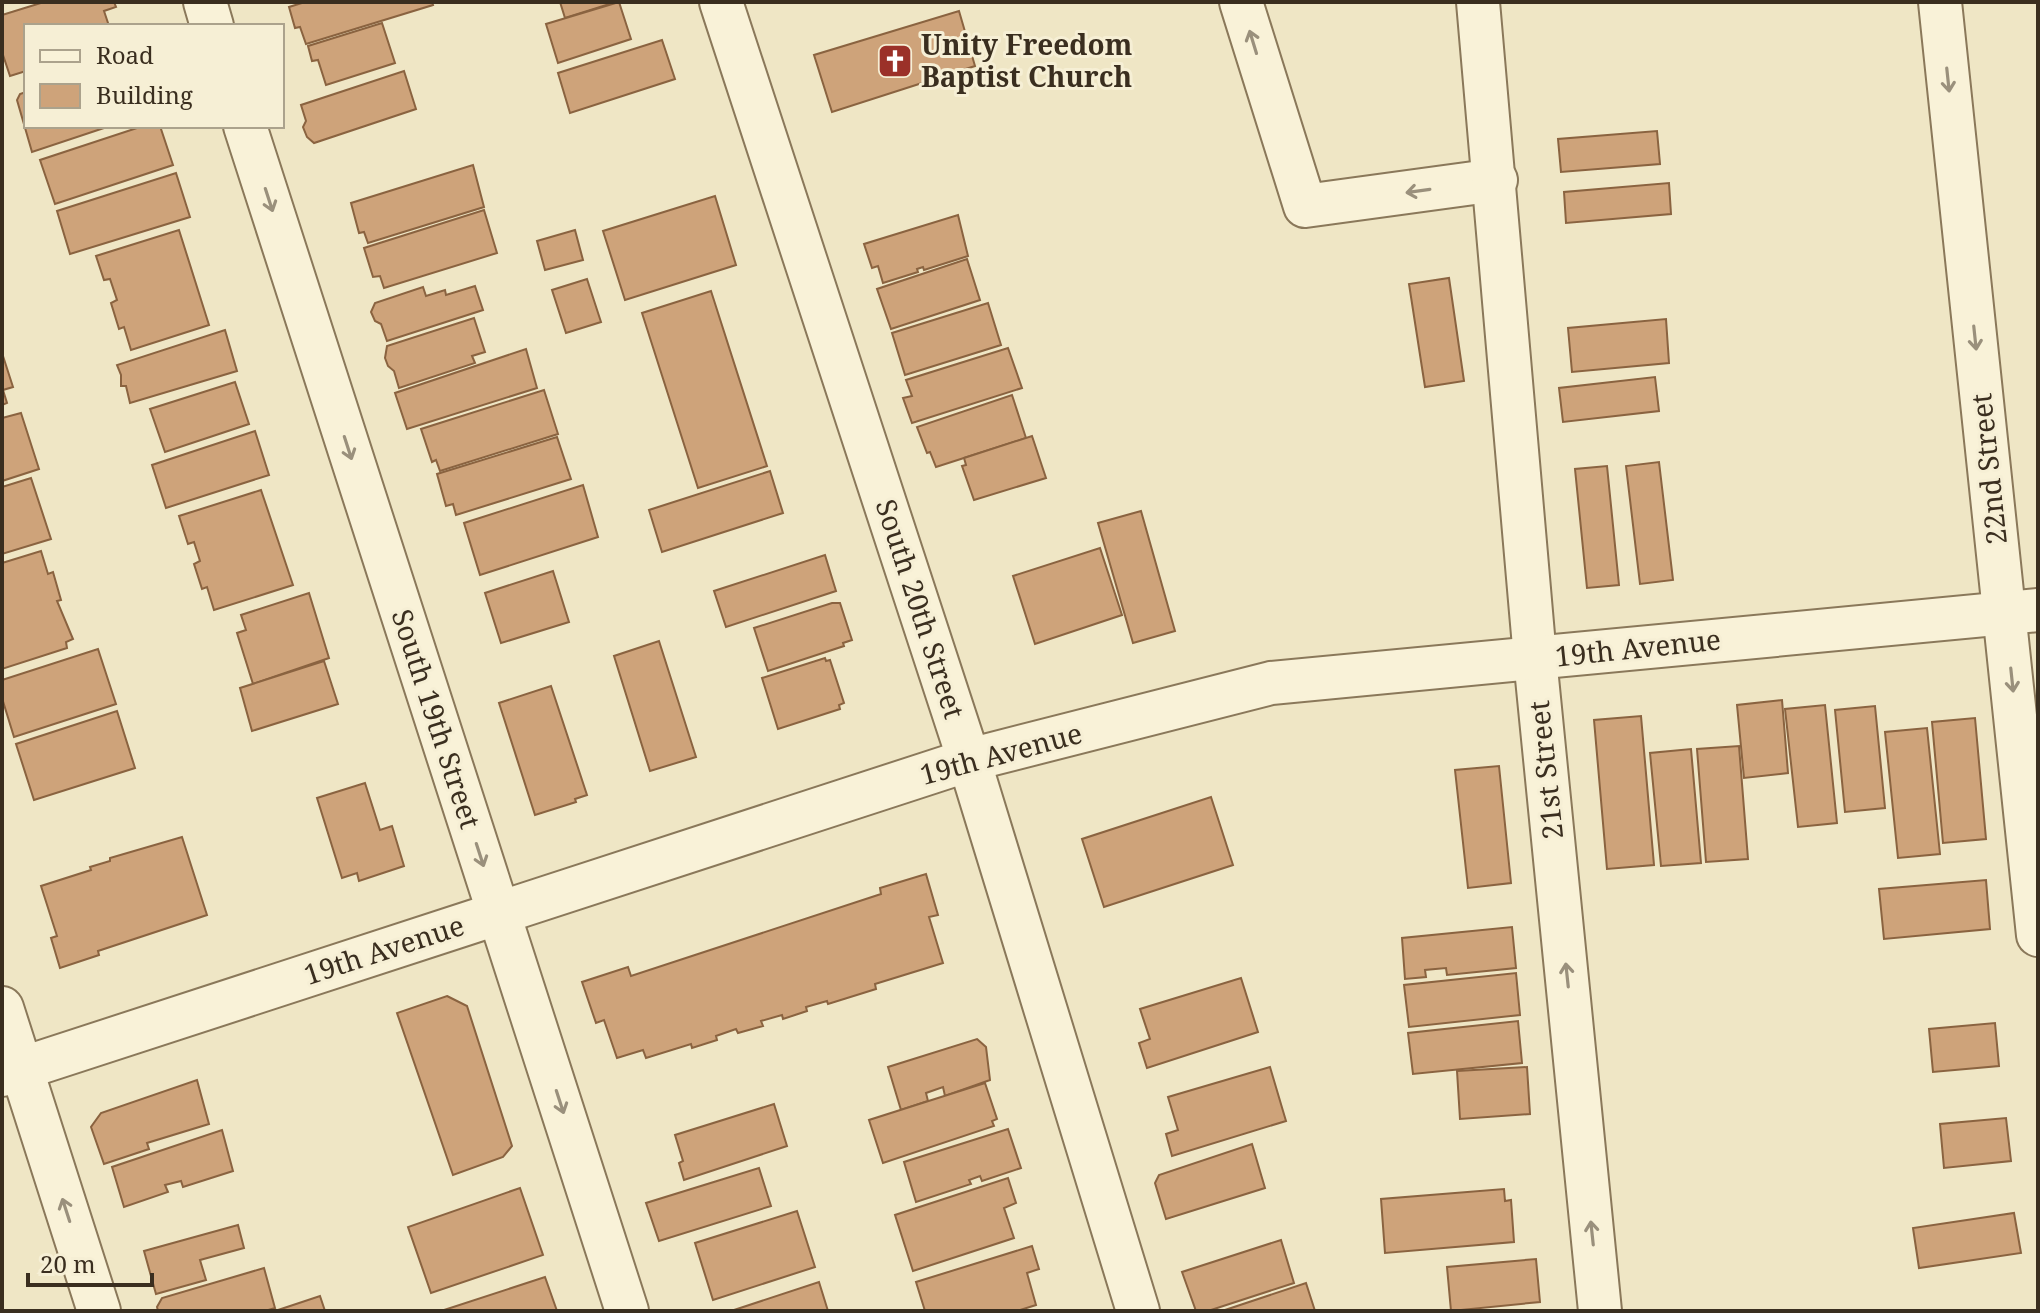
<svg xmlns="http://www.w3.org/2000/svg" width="2040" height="1313" viewBox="0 0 2040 1313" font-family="'Noto Serif',serif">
	<rect width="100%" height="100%" fill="#efe6c5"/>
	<g fill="#cea37a" stroke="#8a6340" stroke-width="2">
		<polygon points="44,2 114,2 116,7 104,11 109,26 26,26 26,71 10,76 2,52 2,15"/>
		<polygon points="305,2 432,2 433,5 306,44 300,27 295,28 289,7"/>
		<polygon points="560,2 616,2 565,18"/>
		<polygon points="619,2 631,39 558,63 546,24"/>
		<polygon points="959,11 975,66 832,112 814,55"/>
		<polygon points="382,23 395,63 326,85 318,60 312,61 308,46"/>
		<polygon points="662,40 675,79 570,113 558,73"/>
		<polygon points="404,71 416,109 314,143 307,137 303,127 306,121 301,105"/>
		<polygon points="26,92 26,126 110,126 32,152 17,100 20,94"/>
		<polygon points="143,126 160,126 173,165 55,204 40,160"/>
		<polygon points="1657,131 1660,164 1561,172 1558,139"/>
		<polygon points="473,165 484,207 368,243 364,232 359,233 351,203"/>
		<polygon points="176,173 190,217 70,254 57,211"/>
		<polygon points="1669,183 1671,214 1566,223 1564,192"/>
		<polygon points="715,196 736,265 625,300 603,231"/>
		<polygon points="484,210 497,253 384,288 380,276 373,277 364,248"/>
		<polygon points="958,215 968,256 924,270 923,267 917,269 918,272 883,283 878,266 872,268 864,244"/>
		<polygon points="179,230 209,325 131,350 124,327 119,329 111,303 117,300 110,279 104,280 96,256"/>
		<polygon points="575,230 583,260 545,270 537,241"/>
		<polygon points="967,259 980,300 891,329 877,289"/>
		<polygon points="1449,278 1464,381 1425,387 1409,284"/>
		<polygon points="587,279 601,322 566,333 552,290"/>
		<polygon points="475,286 483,310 387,341 381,324 375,321 371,312 375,303 423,287 426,296 445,290 446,295"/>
		<polygon points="711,291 767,466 698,488 642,313"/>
		<polygon points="988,303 1001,345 905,375 892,333"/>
		<polygon points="474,318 485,352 472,356 475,363 399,388 394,371 388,366 385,358 387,346"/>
		<polygon points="1666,319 1669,363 1572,372 1568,328"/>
		<polygon points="225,330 237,371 130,403 126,386 121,386 121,375 117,365"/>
		<polygon points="1008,348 1022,388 912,423 903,398 912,396 906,380"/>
		<polygon points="526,349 537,388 407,429 395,393"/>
		<polygon points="3,356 13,387 3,390 7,403 2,405"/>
		<polygon points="1655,377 1659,411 1563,422 1559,388"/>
		<polygon points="235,382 249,424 165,452 150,409"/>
		<polygon points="544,390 558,434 440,471 436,460 432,462 421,429"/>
		<polygon points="1012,395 1026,438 936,467 930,452 927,453 917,427"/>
		<polygon points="21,413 39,469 2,481 2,418"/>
		<polygon points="255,431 269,475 166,508 152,465"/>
		<polygon points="1032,436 1046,478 974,500 962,466 966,465 964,458"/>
		<polygon points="557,437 571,479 456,515 453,504 446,506 437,474"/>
		<polygon points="1659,462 1673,580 1640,584 1626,466"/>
		<polygon points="1607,466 1619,585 1587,588 1575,469"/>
		<polygon points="770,471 783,513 662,552 649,510"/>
		<polygon points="31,478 51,539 2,554 2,487"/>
		<polygon points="583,485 598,537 480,575 464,523"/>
		<polygon points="261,490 293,585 214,610 207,587 202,589 194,564 200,561 194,542 188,544 179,516"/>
		<polygon points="1141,511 1175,631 1133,643 1098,523"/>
		<polygon points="1100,548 1122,615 1035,644 1013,576"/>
		<polygon points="41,551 48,574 53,572 61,600 57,601 73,639 66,642 67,648 2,669 2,563"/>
		<polygon points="825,555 836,591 726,627 714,591"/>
		<polygon points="553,571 569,622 501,643 485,593"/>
		<polygon points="309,593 329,658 253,684 237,633 246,630 241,615"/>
		<polygon points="832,603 840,603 852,640 843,643 844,646 768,671 754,628"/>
		<polygon points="659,641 696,757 650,771 614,656"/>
		<polygon points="98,649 116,704 14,737 2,698 2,680"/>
		<polygon points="825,658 826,661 830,660 844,703 839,705 840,709 778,729 762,678"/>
		<polygon points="324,661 338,704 252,731 240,688"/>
		<polygon points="551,686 587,795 575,799 576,802 535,815 499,703"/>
		<polygon points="1782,700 1788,773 1744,778 1737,705"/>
		<polygon points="1825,705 1837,823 1798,827 1785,709"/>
		<polygon points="1875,706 1885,808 1845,812 1835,710"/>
		<polygon points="117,711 135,768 34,800 16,744"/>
		<polygon points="1641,716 1654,865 1607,869 1594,720"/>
		<polygon points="1975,718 1986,839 1943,843 1932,722"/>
		<polygon points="1927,728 1940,854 1898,858 1885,732"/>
		<polygon points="1739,746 1748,859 1706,862 1697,749"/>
		<polygon points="1691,749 1701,863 1661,866 1650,753"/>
		<polygon points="1499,766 1511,883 1468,888 1455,770"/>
		<polygon points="365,783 380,830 392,826 404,866 359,881 357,873 342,878 317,798"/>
		<polygon points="1211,797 1233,865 1104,907 1082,839"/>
		<polygon points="182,837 207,915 98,951 99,955 60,968 51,938 57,936 41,886 91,870 90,867 110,861 110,858"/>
		<polygon points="926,874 938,915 929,917 943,963 875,984 876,989 828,1004 827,1001 806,1007 807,1011 783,1019 782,1015 761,1021 763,1026 738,1033 736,1029 716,1036 717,1040 692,1048 691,1044 646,1058 643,1050 617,1058 604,1020 596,1023 582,982 628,967 631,976 881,894 880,888"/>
		<polygon points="1986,880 1990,929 1884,939 1879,889"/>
		<polygon points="1512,927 1516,968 1447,975 1446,968 1425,970 1426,977 1405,979 1402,938"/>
		<polygon points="1516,973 1520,1015 1409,1027 1404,985"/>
		<polygon points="1241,978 1258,1032 1147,1068 1139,1043 1150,1039 1140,1009"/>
		<polygon points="447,996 467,1006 512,1146 503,1157 453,1175 397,1013"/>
		<polygon points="1518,1021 1522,1063 1413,1074 1408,1033"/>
		<polygon points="1995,1023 1999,1066 1933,1072 1929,1029"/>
		<polygon points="977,1039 986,1047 990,1080 945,1096 943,1087 926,1093 928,1101 901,1110 888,1067"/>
		<polygon points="1270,1067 1286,1121 1172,1156 1166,1134 1178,1130 1168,1097"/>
		<polygon points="1527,1067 1530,1114 1460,1119 1457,1071"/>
		<polygon points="197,1080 209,1124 147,1143 149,1149 104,1164 91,1127 101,1113"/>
		<polygon points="985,1083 997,1119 992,1121 994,1126 883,1163 869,1120"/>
		<polygon points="774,1104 787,1146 684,1180 679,1163 683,1161 675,1135"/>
		<polygon points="2006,1118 2011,1161 1944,1168 1940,1124"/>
		<polygon points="1008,1129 1021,1168 982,1181 980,1176 969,1180 971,1184 916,1202 904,1162"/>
		<polygon points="222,1130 233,1171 183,1187 181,1181 165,1185 168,1192 124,1207 112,1167"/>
		<polygon points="1252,1144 1265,1188 1166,1219 1155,1183 1159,1175"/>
		<polygon points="759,1168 771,1206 659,1241 646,1203"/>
		<polygon points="1008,1178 1016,1203 1004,1208 1014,1238 913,1271 895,1215"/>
		<polygon points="520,1188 543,1255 431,1293 408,1227"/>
		<polygon points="1504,1189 1505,1201 1511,1200 1514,1242 1385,1253 1381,1199"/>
		<polygon points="797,1211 815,1267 713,1300 695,1243"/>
		<polygon points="2014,1213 2021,1253 1919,1268 1913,1228"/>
		<polygon points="238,1225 244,1248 200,1260 206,1280 156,1294 144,1251"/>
		<polygon points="1281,1240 1294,1283 1208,1311 1196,1311 1182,1272"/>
		<polygon points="1032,1246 1039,1269 1027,1273 1036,1305 1017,1311 925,1311 916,1282"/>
		<polygon points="1536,1259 1540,1302 1451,1311 1447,1267"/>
		<polygon points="264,1268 275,1308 265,1311 158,1311 157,1307 162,1298"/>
		<polygon points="545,1277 557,1311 441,1311"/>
		<polygon points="819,1282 828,1311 731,1311"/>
		<polygon points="1306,1283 1315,1311 1222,1311"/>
		<polygon points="320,1296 325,1311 275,1311"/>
	</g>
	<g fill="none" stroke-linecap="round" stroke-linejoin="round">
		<g stroke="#8a785a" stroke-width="46">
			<g id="minor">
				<polyline points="205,2 212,26"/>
				<polyline points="721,2 969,760 1138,1311"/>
				<polyline points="1241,2 1305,206 1496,180"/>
				<polyline points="1478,2 1535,658 1600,1311"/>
				<polyline points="1940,2 2038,935"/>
				<polyline points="245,126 627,1311"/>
				<polyline points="2,1008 99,1311"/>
				<polyline points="2,1075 969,760 1271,683 2038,610"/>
			</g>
		</g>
		<use href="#minor" stroke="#f9f2d8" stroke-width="42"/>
	</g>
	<defs><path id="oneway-shaft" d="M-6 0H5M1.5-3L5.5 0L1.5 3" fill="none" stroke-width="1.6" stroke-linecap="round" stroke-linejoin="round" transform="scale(2)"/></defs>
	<g stroke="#9a907c">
		<use href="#oneway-shaft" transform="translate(1253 42) rotate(-107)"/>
		<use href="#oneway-shaft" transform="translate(1948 80) rotate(84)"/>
		<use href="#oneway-shaft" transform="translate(1418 191) rotate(172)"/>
		<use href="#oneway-shaft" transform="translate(269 200) rotate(72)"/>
		<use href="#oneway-shaft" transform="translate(1975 338) rotate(84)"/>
		<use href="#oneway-shaft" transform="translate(348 448) rotate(72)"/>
		<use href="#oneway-shaft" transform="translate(2012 680) rotate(84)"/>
		<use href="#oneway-shaft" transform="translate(480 855) rotate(72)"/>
		<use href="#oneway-shaft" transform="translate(1567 975) rotate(-96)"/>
		<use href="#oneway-shaft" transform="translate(560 1102) rotate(72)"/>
		<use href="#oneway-shaft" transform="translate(66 1210) rotate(-108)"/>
		<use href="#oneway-shaft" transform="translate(1592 1233) rotate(-96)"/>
	</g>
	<defs>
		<g id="church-square" transform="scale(1.8)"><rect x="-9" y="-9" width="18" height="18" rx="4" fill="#9b3129" stroke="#f6efd5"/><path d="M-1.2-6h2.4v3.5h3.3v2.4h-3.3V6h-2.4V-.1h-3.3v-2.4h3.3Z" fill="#fff"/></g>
	</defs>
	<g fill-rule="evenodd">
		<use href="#church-square" x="895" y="61"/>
	</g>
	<g text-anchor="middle" stroke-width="6" stroke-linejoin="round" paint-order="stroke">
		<g font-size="28" font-weight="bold" fill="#3a2e1f" stroke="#f6efd5" text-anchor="start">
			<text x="921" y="55">Unity Freedom<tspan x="921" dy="32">Baptist Church</tspan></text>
		</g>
		<g font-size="28" fill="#3a2e1f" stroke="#f6efd5">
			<text transform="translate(1989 469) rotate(-96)" y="10">22nd Street</text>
			<text transform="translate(920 609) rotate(72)" y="10">South 20th Street</text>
			<text transform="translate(1638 648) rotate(-6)" y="10">19th Avenue</text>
			<text transform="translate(436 719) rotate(72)" y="10">South 19th Street</text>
			<text transform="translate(1001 754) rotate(-15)" y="10">19th Avenue</text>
			<text transform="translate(1546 770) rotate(-96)" y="10">21st Street</text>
			<text transform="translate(384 950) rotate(-18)" y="10">19th Avenue</text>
		</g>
	</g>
	<rect width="2040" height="1313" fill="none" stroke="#3a2e1f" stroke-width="8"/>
	<rect x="24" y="24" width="260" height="104" fill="#f6efd5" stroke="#aba28c" stroke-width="2"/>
	<rect x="40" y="50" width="40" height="12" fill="#f9f2d8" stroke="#aba28c" stroke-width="2"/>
	<text x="96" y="64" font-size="24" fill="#3a2e1f">Road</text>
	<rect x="40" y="84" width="40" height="24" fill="#cea37a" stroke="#aba28c" stroke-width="2"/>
	<text x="96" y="104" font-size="24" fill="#3a2e1f">Building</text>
	<path d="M28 1273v12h124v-12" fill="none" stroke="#3a2e1f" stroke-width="4"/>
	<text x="40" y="1273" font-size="24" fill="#3a2e1f" stroke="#f6efd5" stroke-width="6" paint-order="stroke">20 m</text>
</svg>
